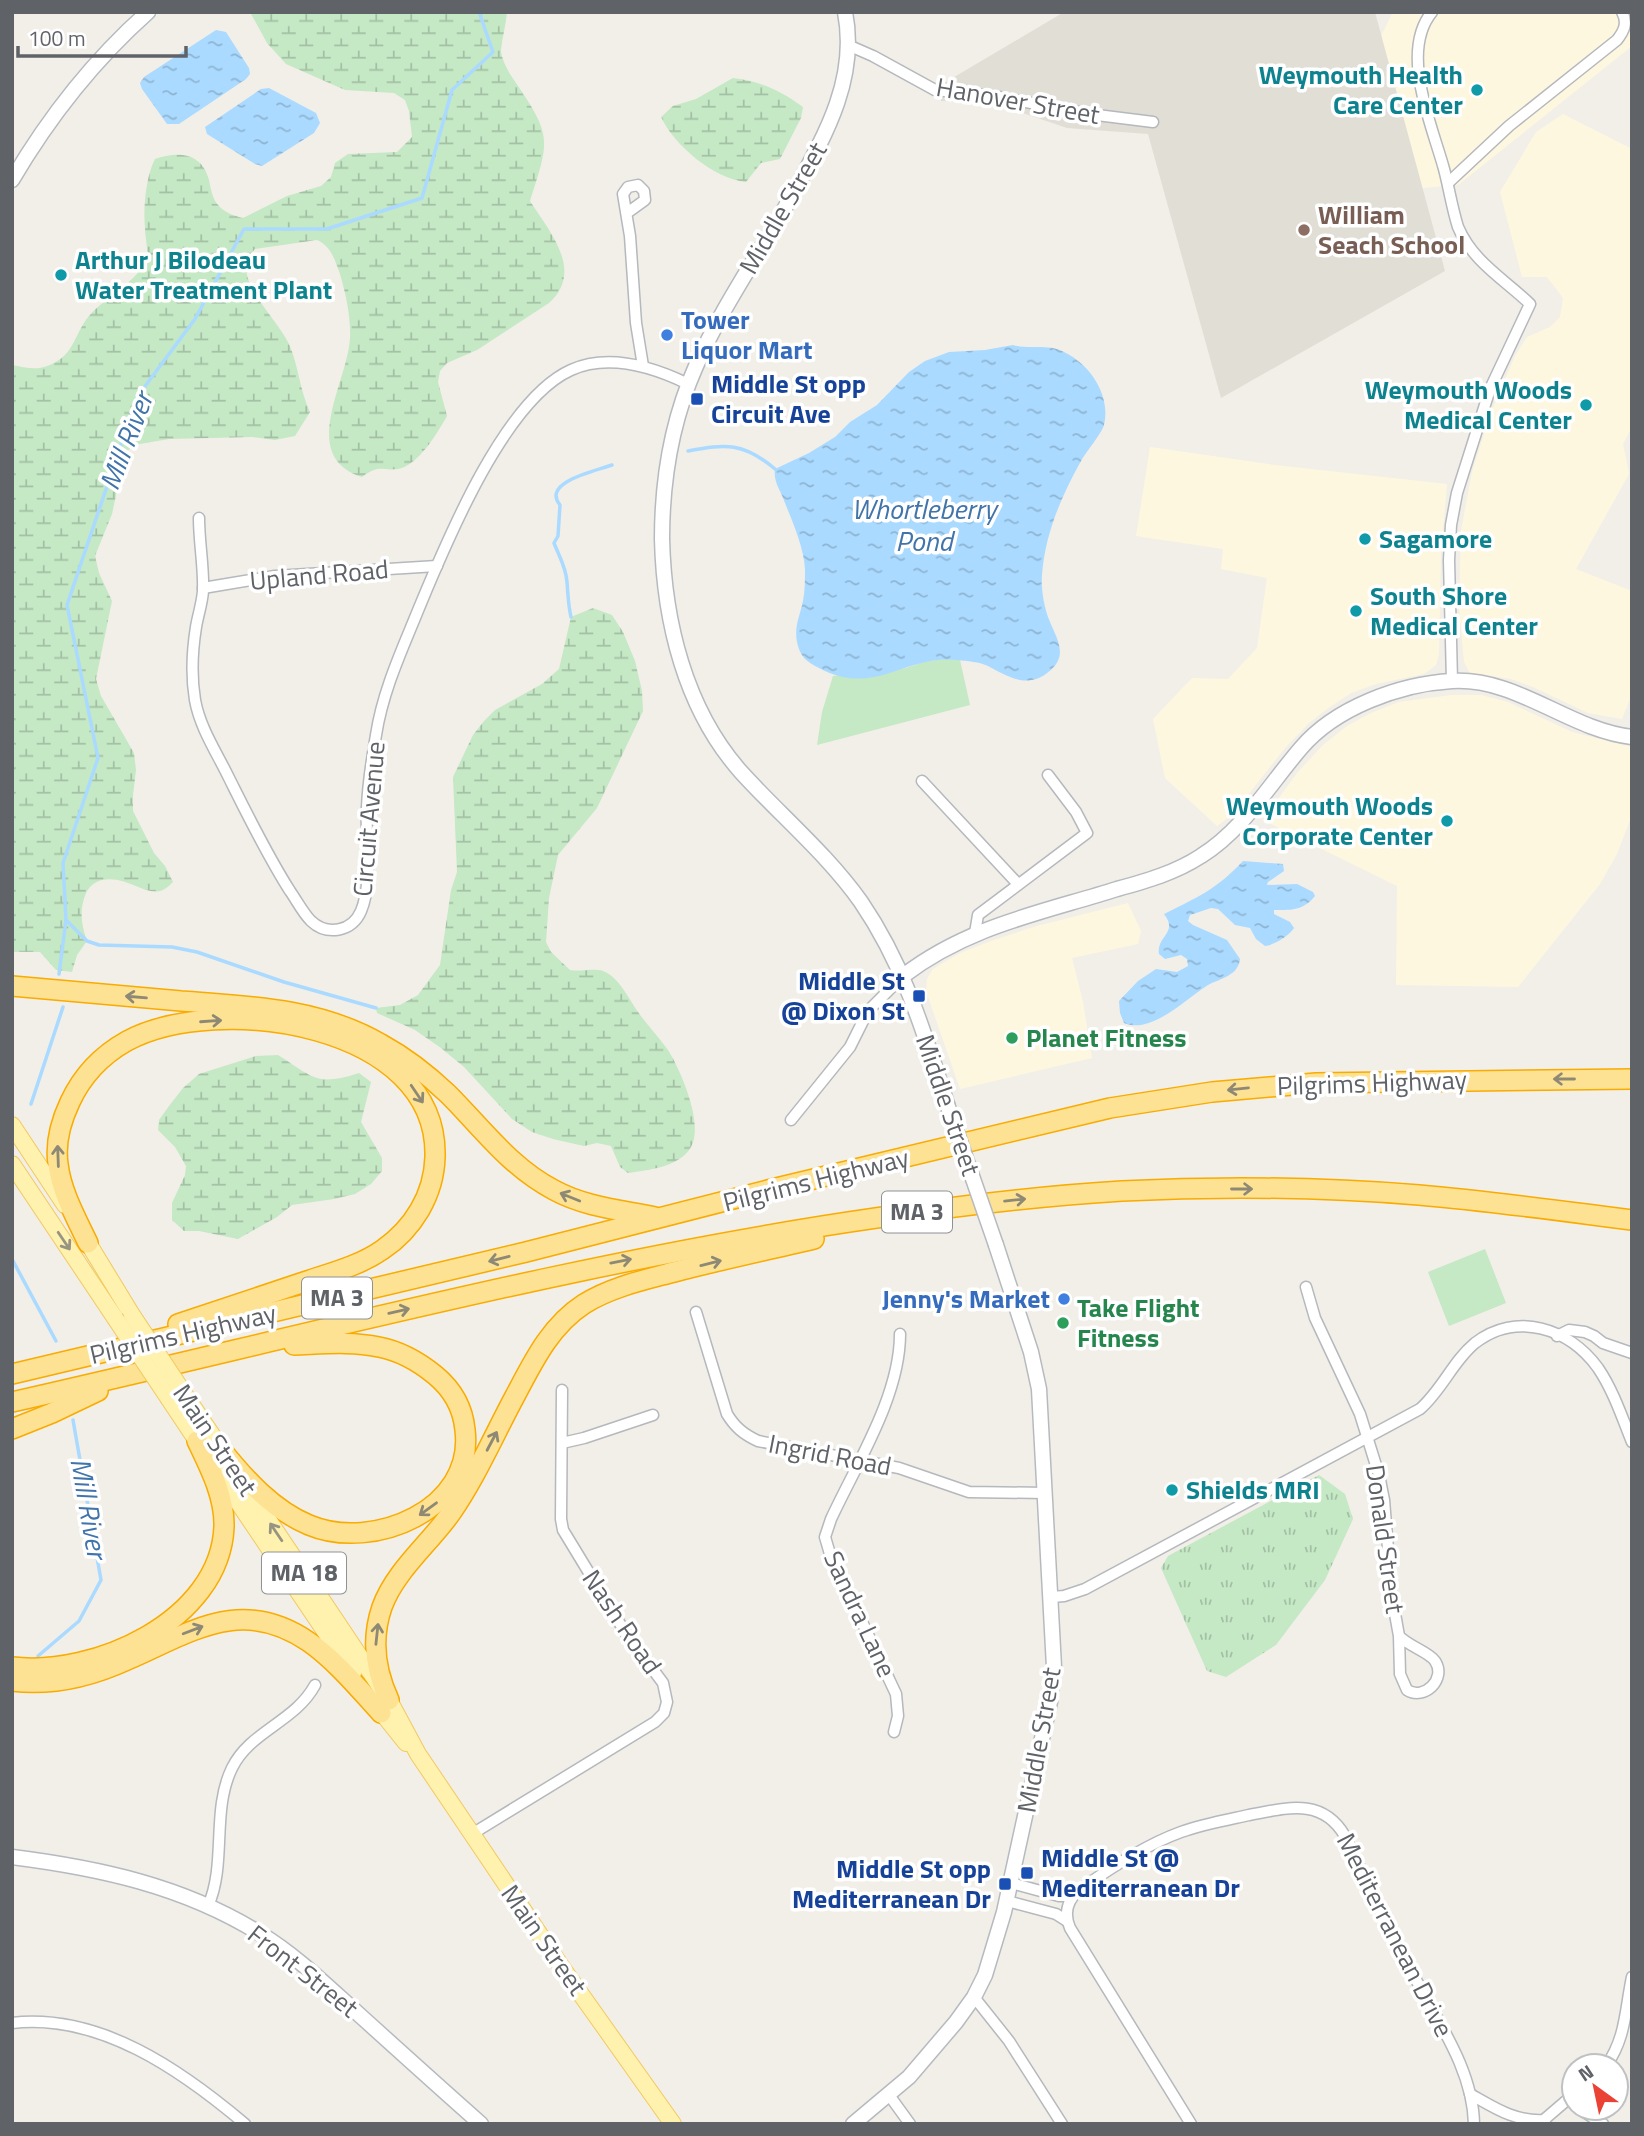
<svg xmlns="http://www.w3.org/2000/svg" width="1644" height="2136" viewBox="0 0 1644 2136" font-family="'Titillium Web',sans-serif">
	<defs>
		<pattern id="grass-tufts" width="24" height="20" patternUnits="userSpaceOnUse" patternTransform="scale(1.75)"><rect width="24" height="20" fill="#c5e8c5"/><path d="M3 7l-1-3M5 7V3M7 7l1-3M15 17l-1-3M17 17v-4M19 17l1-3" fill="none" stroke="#a3c0a4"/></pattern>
		<pattern id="wetland-marsh" width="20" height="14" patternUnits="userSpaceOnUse" patternTransform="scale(1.75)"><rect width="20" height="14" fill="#c5e8c5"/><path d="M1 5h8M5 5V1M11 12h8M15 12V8" fill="none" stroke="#a3c0a4"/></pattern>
		<pattern id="water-ripples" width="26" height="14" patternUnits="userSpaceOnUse" patternTransform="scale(1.75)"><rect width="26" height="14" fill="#aadaff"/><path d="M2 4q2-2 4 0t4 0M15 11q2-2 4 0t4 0" fill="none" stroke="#8eb4d2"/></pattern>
	</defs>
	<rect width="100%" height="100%" fill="#f1efe8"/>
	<g fill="#fef7e0">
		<polygon points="1393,12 1632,12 1632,46 1458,185 1422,188 1381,36"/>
		<polygon points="1563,114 1632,149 1632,427 1623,444 1629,474 1576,569 1632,591 1632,694 1622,719 1588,713 1533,687 1511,679 1470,673 1464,662 1459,608 1461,531 1472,472 1491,412 1515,356 1527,337 1550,327 1560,317 1563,298 1547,277 1522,277 1500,192 1536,132"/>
		<polygon points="1150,447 1275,465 1447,484 1441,553 1439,654 1436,665 1424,674 1376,684 1351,693 1327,709 1308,724 1285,748 1232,815 1217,826 1165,778 1153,719 1192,678 1228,679 1257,648 1267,578 1221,569 1223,549 1136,536"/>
		<polygon points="1451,695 1481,695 1508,702 1572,732 1632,747 1632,815 1617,854 1600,884 1518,987 1396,985 1397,886 1263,820 1297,773 1323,745 1347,726 1371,713 1399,702"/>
		<polygon points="1128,903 1141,931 1138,944 1072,958 1083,1002 1092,1058 960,1089 926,991 927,979 933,969 960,953 994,940 1037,926"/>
	</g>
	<polygon fill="#e1ded6" points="1064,12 1375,12 1445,271 1221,398 1148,134 1067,128 990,102 941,101 944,83"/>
	<polygon fill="url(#grass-tufts)" points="1319,1475 1345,1494 1353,1519 1325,1580 1276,1645 1226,1677 1207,1671 1161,1568 1168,1556"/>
	<g fill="url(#wetland-marsh)">
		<path d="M250,12H507C506,25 502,38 501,50C501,59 509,73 514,80C552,136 550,138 530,201C549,231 585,271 549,303L477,350L447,363L440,371L438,382L447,416C438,432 418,466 398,469C381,471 380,464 362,477C297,456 348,382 350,338C351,317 346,295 340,274C335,260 331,246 317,240L255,249C250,255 245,260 246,268C247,293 278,321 289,344C299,367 299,388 310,412L295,436L275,440L252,437L169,439L134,445L125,453L112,514L95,556L99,573L112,601L96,679L101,696L134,753L136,770L133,795V811L154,853L165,866L173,882C170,885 165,890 160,891C144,895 126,875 102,880C94,882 90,886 86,893C79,910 81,924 87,941L77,955L72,972L56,970L40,952H12V365C22,367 35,370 44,367C75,358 73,335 89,316C102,300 139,280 146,260C149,250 145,238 145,228C143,208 146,176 155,159C177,151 202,152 209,180C211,189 212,199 219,206C225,213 235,216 243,218L287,196L321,186L331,177L335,163L348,154L397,152L412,137L409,111L405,100L394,93L345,90L286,64L267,43Z"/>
		<path d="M733,78C760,81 781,91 803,107L801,118L780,159L761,163L746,182C714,179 674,145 661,117L673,106L696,99Z"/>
		<path d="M593,608L612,615L623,632L635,661L642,691L643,711L597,808L558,855L549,898L546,942L551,952L570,970C580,972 594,968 603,971C618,976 629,999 638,1012C647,1025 659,1037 668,1050C681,1071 704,1124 691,1147C680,1167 648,1170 628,1173L620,1167L611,1146L597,1143L584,1146L553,1139L532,1132L512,1119L464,1067L441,1048L415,1030L377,1013L376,1008L400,1005L418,995L440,965L451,890L457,872L453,777L473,735L484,721L495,710L542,684L559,669L571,617Z"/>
		<path d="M278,1055C313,1077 316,1087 359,1073L371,1082L361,1122L382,1158V1171L371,1184L355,1194L334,1199L292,1205L277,1217L238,1239L199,1231H184L172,1220V1203L185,1175L186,1166L175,1147L158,1130L159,1120L169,1106L183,1088L199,1074L256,1056Z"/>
	</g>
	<g fill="#c5e8c5">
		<polygon points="947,659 960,660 970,705 817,745 822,712 833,676 906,668 926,661"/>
		<polygon points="1485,1249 1506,1303 1449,1326 1428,1272"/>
	</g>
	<g fill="url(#water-ripples)">
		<polygon points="216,30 226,32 249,68 250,74 246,79 179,124 167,124 142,89 140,83 144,77"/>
		<polygon points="269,88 316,113 320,123 314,133 262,166 255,164 207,134 205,127 261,89"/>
		<path d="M1013,345C1030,350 1047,343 1064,352C1091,365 1111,396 1104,425C1102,433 1086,452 1081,461C1061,497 1045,534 1042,575C1041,590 1044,608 1050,622C1058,641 1069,657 1047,673C1027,689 1007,676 988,666C980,662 967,661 957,660C905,654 875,698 819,668C807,662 800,657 797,642C794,626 800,616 803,601C805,591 805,579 805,569C804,548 793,523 785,503C781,491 773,482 775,469L809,453L835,437L850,422L877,405L909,372L925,361L949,352L985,350Z"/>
		<path d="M1243,861L1283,864L1284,871L1268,882L1267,885L1297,884L1313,892L1315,896C1303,911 1291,910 1274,910V914L1290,922L1294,928C1289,936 1274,945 1265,946L1256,939L1250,928L1235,925L1218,909L1211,908L1190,915L1188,921L1193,925L1227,940L1240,959C1238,976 1221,978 1208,985C1187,998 1151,1035 1124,1023L1120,1013L1119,1001L1138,981L1156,969L1177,972L1188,966L1187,959L1181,955L1165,959L1159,954C1156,936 1179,933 1164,914C1198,897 1217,889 1243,861Z"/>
	</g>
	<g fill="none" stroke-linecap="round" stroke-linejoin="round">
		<g stroke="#aadaff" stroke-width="3.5">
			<path d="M688,451C726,444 743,442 775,469"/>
			<path d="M571,617C568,604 568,594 567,582C566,567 559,556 554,543L558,536L560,505C541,482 596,471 612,465"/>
			<polyline points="66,920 87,941 99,945 172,947 197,952 284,982 376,1008"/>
			<polyline points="59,974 66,920 63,863 98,758 67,605 137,397 195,319 244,229 327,229 422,198 452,90 493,52 479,12"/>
			<polyline points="31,1104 63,1007"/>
			<polyline points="12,1259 56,1341"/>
			<polyline points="38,1656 79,1621 101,1580 73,1420"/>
		</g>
		<g stroke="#b5b8bc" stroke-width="13">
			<g id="street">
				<path d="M1432,12C1399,52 1432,125 1444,169C1449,188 1452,208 1458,227C1473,262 1504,279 1530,304L1490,389L1457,493L1451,525L1449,560L1452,681"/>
				<polyline points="850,46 873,56 935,90 994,96 1089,114 1153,122"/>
				<path d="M1448,183L1509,126L1617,40C1624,31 1628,23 1622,12"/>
				<polyline points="627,213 645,200 644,191 638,185 628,187 623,194 630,236 636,323 643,366"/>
				<path d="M199,518C199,543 204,567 203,591C202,604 198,615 196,627C192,652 191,676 195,700C200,728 217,753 229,778C248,816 267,855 290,891C297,901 303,913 311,921C327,936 352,932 361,911C373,883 365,837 367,807C368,784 372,758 376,735C383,690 402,650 419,608C446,543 504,400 571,370C609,353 653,367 688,384"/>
				<polyline points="203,588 275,576 437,566"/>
				<polyline points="922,781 1018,884"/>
				<polyline points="975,933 978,915 1087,833 1076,812 1048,775"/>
				<polyline points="791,1120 850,1047 868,1011 903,976"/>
				<path d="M1306,1287L1315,1318L1360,1414L1379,1475L1384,1500L1392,1597L1399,1636L1400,1674L1407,1690C1424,1701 1447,1679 1435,1661C1429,1652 1410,1647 1399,1636"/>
				<path d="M696,1312L727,1414C735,1427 743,1434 758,1441L899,1468L969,1492L1046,1493"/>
				<polyline points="1557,1336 1569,1330 1585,1332 1594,1336 1603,1343 1632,1353"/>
				<polyline points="562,1443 584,1438 653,1415"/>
				<path d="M1052,1597L1064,1596L1085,1589L1420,1409C1442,1390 1453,1361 1475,1343C1516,1311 1569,1328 1598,1368C1613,1390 1622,1417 1632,1442"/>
				<path d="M894,1732L898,1716L896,1694L830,1554L825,1537L831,1519C857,1463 900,1396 900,1334"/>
				<polyline points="472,1834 655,1722 664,1713 667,1702 663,1683 625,1632 563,1530 561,1519 562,1390"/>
				<polyline points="1011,1883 1059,1896 1072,1896"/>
				<polyline points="1007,1901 1056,1914 1067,1921"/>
				<path d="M208,1906C227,1863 211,1811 232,1768C250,1731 295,1722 315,1685"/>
				<polyline points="974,1997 1009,2041 1062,2124"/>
				<path d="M12,2023C100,2013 181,2070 245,2124"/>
				<path d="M1606,2066C1626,2038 1625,2010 1632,1977"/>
				<path d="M1470,2094C1495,2108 1515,2122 1545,2120"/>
				<polyline points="889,2095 910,2124"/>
				<polyline points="1578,2108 1603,2124"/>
				<path d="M1191,2124L1070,1928C1064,1914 1067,1901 1078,1891C1110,1868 1145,1845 1181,1832C1203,1824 1226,1820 1249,1815C1287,1808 1322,1797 1345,1836C1367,1883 1390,1929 1414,1976C1438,2022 1473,2070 1474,2124"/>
				<polyline points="1539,2124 1574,2094"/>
			</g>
		</g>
		<g stroke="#b6babf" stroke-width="17">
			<g id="secondary">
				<path d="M845,12C858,78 826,134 795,190C763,249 723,304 696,366C672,420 662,480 662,539C664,621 685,709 741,772C780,815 827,854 861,902C904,965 924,1032 947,1104"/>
				<path d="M12,180C49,117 93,61 148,12"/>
				<path d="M903,976C968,926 1041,913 1117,889C1146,881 1175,873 1201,856C1243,830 1269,785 1301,748C1335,708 1399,684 1452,681C1517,677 1569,730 1632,737"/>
				<path d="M12,1857C99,1868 183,1886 259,1933C294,1954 324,1983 354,2010C396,2048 438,2086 481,2124"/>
				<polyline points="853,2124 909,2077 956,2022 974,1997 985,1975 1004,1912 1050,1702 1054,1667 1039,1389 1031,1352 996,1245"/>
			</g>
		</g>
		<g stroke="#f2c960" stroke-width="18">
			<g id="primary">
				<polyline points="12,1125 65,1205"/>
				<polyline points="12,1164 115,1318"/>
				<polyline points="82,1233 132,1315"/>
				<polyline points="185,1395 227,1457"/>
				<polyline points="169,1399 203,1450"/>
				<polyline points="215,1468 353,1673"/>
				<polyline points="245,1485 389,1700 418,1754 563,1969 673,2124"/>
				<polyline points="374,1703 406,1743"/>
			</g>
		</g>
		<g stroke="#f9ab00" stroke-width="22">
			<g id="highway">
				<path d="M12,986C69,991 125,996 181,1001C250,1006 319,1008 381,1044C405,1057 428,1075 448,1094C482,1128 510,1167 554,1190C585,1207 621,1210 655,1217"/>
				<path d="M88,1243C76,1218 61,1191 58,1164C55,1143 61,1121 70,1102C82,1076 102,1055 127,1041C218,992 439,1024 435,1157C434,1195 413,1229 382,1250C359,1266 330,1273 304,1282C262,1296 220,1310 178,1324"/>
				<polyline points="12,1374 526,1252 768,1190 1110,1108 1212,1092 1316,1083 1632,1079"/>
				<path d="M12,1402C300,1337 584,1260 876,1218C957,1206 1039,1196 1122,1191C1220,1186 1320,1187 1419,1195C1490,1201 1561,1211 1632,1220"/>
				<polyline points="12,1429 52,1413 98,1391"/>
				<path d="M221,1449C245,1479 273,1510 309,1525C373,1552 475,1509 465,1430C463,1408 452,1389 435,1375C419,1362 400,1351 379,1347C351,1341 323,1344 294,1345"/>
				<path d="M12,1667C94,1677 220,1621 224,1527C225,1497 210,1468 197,1441"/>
				<path d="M12,1681C51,1686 92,1676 127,1660C190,1633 241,1595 309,1642C336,1661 359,1689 381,1713"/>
				<path d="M389,1700C375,1670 371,1639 382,1607C395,1571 429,1544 451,1513C476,1477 494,1435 515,1396C533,1362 550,1326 584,1304C611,1287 644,1280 674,1272C720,1260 767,1250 814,1239"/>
			</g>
		</g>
		<use href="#street" stroke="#fff" stroke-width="10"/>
		<use href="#secondary" stroke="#fff" stroke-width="14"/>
		<use href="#primary" stroke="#fff2af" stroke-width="16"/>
		<use href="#highway" stroke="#fde293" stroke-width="19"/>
		<g stroke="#b6babf" stroke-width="17" stroke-linecap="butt">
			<polyline id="secondary-bridge" points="947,1104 996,1245"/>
		</g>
		<g stroke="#f2c960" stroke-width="18" stroke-linecap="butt">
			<g id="primary-bridge">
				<polyline points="132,1315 185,1395"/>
				<polyline points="115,1318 169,1399"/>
			</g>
		</g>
		<use href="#secondary-bridge" stroke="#fff" stroke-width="14"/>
		<use href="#primary-bridge" stroke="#fff2af" stroke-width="16"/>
	</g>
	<defs><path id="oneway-shaft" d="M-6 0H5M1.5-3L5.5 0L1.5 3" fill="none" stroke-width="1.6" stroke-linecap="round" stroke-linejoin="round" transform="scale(1.75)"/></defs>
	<g stroke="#8e8975">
		<use href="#oneway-shaft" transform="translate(136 997) rotate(-175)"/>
		<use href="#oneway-shaft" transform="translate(211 1021) rotate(-4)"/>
		<use href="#oneway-shaft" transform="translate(1564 1079) rotate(180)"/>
		<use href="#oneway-shaft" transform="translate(1238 1089) rotate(174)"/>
		<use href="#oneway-shaft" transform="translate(417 1094) rotate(56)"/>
		<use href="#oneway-shaft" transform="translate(58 1156) rotate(-92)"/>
		<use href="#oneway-shaft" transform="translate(1242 1189)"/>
		<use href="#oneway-shaft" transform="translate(570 1197) rotate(-158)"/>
		<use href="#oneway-shaft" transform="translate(1015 1200) rotate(-6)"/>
		<use href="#oneway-shaft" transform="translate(499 1259) rotate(166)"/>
		<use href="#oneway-shaft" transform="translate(621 1261) rotate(-11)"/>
		<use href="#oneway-shaft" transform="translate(711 1263) rotate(-14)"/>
		<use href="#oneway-shaft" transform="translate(399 1311) rotate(-13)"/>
		<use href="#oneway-shaft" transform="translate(492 1441) rotate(-62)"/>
		<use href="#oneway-shaft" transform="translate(428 1509) rotate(144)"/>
		<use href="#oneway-shaft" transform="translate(193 1630) rotate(-21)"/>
		<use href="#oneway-shaft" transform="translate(377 1634) rotate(-84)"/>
	</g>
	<g stroke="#979581">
		<use href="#oneway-shaft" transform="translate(64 1241) rotate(56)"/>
		<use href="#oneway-shaft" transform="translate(276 1532) rotate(-124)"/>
	</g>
	<g fill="#0f9aa8" stroke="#fff" stroke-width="2.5">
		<circle cx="1477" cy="90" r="7"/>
		<circle cx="61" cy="275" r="7"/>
		<circle cx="1586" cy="405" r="7"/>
		<circle cx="1365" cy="539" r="7"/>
		<circle cx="1356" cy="611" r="7"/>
		<circle cx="1447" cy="821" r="7"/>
		<circle cx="1172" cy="1490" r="7"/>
	</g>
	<circle fill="#8d6e63" stroke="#fff" stroke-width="2.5" cx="1304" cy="230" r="7"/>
	<g fill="#3f7fe0" stroke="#fff" stroke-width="2.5">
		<circle cx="667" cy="335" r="7"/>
		<circle cx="1064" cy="1299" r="7"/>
	</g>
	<g fill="#1a4fb4" stroke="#fff" stroke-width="2.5">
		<rect x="690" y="392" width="14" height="14" rx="3.5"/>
		<rect x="912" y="989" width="14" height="14" rx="3.5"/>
		<rect x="1020" y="1866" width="14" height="14" rx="3.5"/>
		<rect x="998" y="1877" width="14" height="14" rx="3.5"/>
	</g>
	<g fill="#2e9e5b" stroke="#fff" stroke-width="2.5">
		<circle cx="1012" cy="1038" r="7"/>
		<circle cx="1063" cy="1323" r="7"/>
	</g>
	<g text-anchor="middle" stroke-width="7" stroke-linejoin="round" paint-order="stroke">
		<g fill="#fff" stroke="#8f9295" stroke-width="2">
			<rect x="882" y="1191.5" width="70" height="41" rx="5"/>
			<rect x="302" y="1277.5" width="70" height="41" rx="5"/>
			<rect x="262" y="1552.5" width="84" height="41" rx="5"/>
		</g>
		<g font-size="24" font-weight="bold" fill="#5f6368">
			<text x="917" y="1220">MA 3</text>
			<text x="337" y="1306">MA 3</text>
			<text x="304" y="1581">MA 18</text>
		</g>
		<g font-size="26" font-weight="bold" fill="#0d838f" stroke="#fff" text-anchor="start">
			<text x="1463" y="84" text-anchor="end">Weymouth Health<tspan x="1463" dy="30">Care Center</tspan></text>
			<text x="75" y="269">Arthur J Bilodeau<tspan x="75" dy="30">Water Treatment Plant</tspan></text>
			<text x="1572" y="399" text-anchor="end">Weymouth Woods<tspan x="1572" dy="30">Medical Center</tspan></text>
			<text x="1379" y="548">Sagamore</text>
			<text x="1370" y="605">South Shore<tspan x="1370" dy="30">Medical Center</tspan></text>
			<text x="1433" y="815" text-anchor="end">Weymouth Woods<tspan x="1433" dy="30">Corporate Center</tspan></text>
			<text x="1186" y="1499">Shields MRI</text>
		</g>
		<g font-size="26" fill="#5f6368" stroke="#fff">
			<text transform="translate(1018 101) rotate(10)" y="9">Hanover Street</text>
			<text transform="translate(783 208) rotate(-60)" y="9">Middle Street</text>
			<text transform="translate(319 575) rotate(-5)" y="9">Upland Road</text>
			<text transform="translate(369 819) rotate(-85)" y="9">Circuit Avenue</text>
			<text transform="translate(1372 1083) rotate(-2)" y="9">Pilgrims Highway</text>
			<text transform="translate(948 1105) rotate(71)" y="9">Middle Street</text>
			<text transform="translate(816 1180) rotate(-14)" y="9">Pilgrims Highway</text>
			<text transform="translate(183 1334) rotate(-13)" y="9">Pilgrims Highway</text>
			<text transform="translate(215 1440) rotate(56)" y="9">Main Street</text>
			<text transform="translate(830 1455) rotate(11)" y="9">Ingrid Road</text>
			<text transform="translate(1385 1539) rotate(82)" y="9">Donald Street</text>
			<text transform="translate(860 1614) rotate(65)" y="9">Sandra Lane</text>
			<text transform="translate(622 1622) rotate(56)" y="9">Nash Road</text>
			<text transform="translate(1039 1740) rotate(-80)" y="9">Middle Street</text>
			<text transform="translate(1395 1935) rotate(63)" y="9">Mediterranean Drive</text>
			<text transform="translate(544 1940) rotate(55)" y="9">Main Street</text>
			<text transform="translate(303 1971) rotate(38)" y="9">Front Street</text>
		</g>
		<g font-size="26" font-weight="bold" fill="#785e54" stroke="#fff" text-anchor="start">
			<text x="1318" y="224">William<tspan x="1318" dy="30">Seach School</tspan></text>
		</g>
		<g font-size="26" font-weight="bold" fill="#366cbe" stroke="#fff" text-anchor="start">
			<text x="681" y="329">Tower<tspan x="681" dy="30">Liquor Mart</tspan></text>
			<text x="1050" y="1308" text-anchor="end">Jenny's Market</text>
		</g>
		<g font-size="26" font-weight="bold" fill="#164399" stroke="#fff" text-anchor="start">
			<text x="711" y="393">Middle St opp<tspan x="711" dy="30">Circuit Ave</tspan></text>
			<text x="905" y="990" text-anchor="end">Middle St<tspan x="905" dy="30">@ Dixon St</tspan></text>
			<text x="1041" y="1867">Middle St @<tspan x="1041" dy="30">Mediterranean Dr</tspan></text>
			<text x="991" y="1878" text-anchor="end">Middle St opp<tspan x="991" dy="30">Mediterranean Dr</tspan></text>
		</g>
		<g font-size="26" font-weight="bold" fill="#27864d" stroke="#fff" text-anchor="start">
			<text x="1026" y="1047">Planet Fitness</text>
			<text x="1077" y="1317">Take Flight<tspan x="1077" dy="30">Fitness</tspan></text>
		</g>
		<g font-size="28" font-style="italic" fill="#4174aa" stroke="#fff">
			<text transform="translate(126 441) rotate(-69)" y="10">Mill River</text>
			<text x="924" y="519">Whortleberry<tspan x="924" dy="32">Pond</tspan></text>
			<text transform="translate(89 1508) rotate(80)" y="10">Mill River</text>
		</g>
	</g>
	<rect width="1644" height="2136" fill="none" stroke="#5f6368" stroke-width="28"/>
	<g transform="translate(1595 2087) rotate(327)"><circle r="33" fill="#ffffff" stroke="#bfc1c3" stroke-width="2"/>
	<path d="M0-5L12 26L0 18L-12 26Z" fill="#ea4335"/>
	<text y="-10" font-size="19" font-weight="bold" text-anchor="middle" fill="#5f6368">N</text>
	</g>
	<path d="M18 46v10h168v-10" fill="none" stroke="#5f6368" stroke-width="3.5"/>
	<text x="28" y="46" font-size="21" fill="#5f6368" stroke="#ffffff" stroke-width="5" paint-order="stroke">100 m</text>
</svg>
